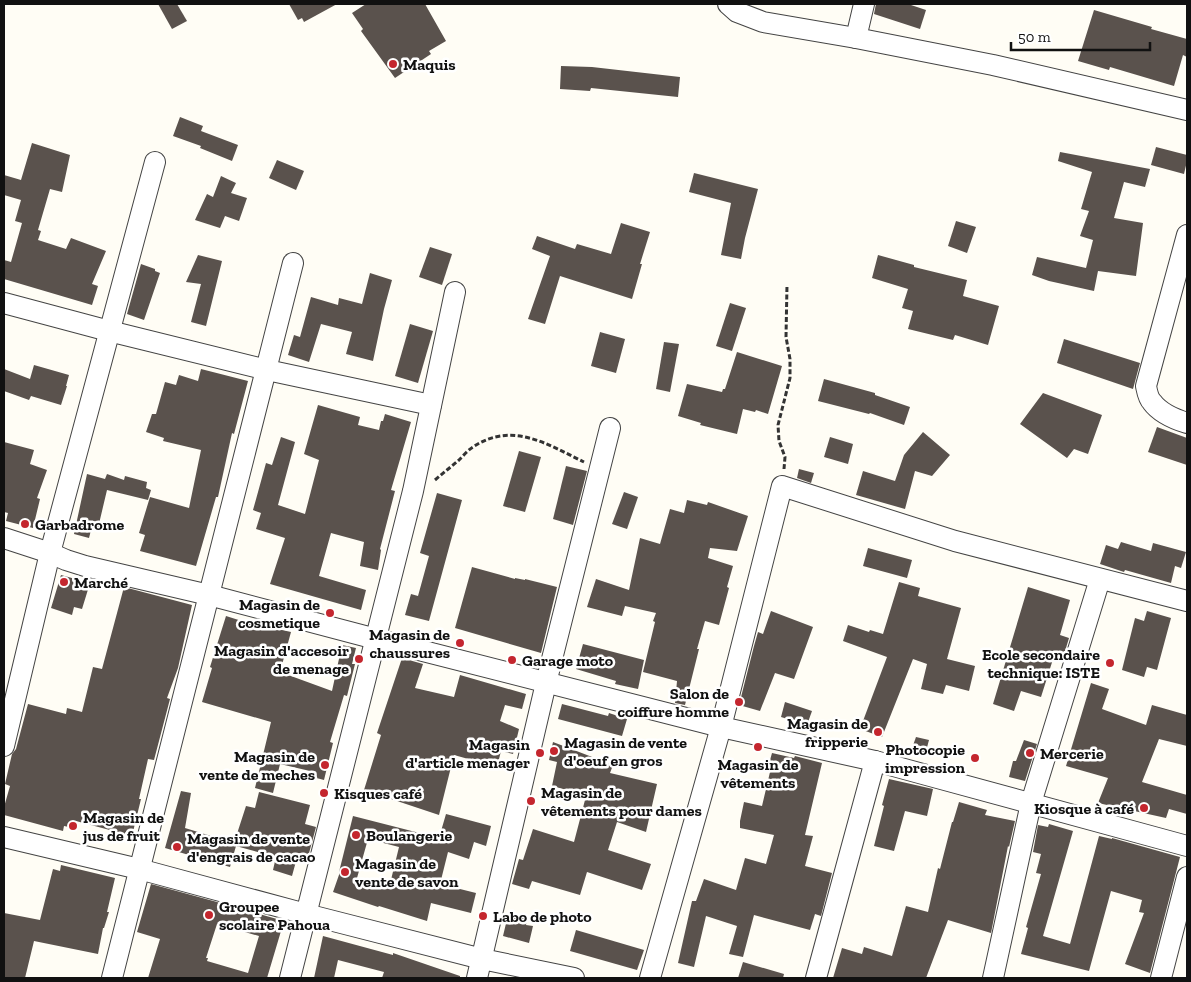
<svg xmlns="http://www.w3.org/2000/svg" width="1191" height="982" viewBox="0 0 1191 982" font-family="'Zilla Slab',serif">
	<rect width="100%" height="100%" fill="#fffdf5"/>
	<g fill="#5a524d" fill-rule="evenodd">
		<polygon points="158,4 177,4 187,21 172,29"/>
		<polygon points="289,4 337,4 304,22 302,18 298,20"/>
		<polygon points="366,4 425,4 446,41 429,51 431,54 395,78 361,31 363,29 352,13"/>
		<polygon points="876,4 908,4 926,10 920,29 874,14"/>
		<polygon points="1094,10 1152,27 1151,29 1187,39 1187,57 1183,55 1174,86 1110,67 1109,70 1078,61"/>
		<polygon points="561,66 592,67 680,77 678,97 591,88 590,91 560,89"/>
		<polygon points="180,117 203,126 201,131 238,145 232,161 200,148 201,146 173,136"/>
		<polygon points="32,143 70,155 62,192 50,189 38,230 41,231 38,240 66,249 71,238 106,251 92,284 98,286 92,305 4,279 4,260 11,262 22,223 15,221 21,200 4,195 4,175 21,180"/>
		<polygon points="1156,147 1187,155 1187,161 1184,174 1151,165"/>
		<polygon points="1060,152 1150,169 1145,187 1124,182 1114,218 1143,223 1136,276 1098,271 1094,291 1049,281 1032,275 1037,257 1086,268 1093,240 1080,236 1089,211 1081,209 1092,172 1058,161"/>
		<polygon points="277,160 304,171 296,190 269,178"/>
		<polygon points="694,173 758,189 745,238 741,259 721,255 731,203 689,192"/>
		<polygon points="221,176 236,183 231,193 247,198 239,221 225,216 220,228 195,220 207,194 213,197"/>
		<polygon points="956,221 976,227 967,253 948,246"/>
		<polygon points="621,223 650,232 640,264 642,264 632,299 560,276 545,324 528,319 550,256 532,249 537,236 575,249 577,244 611,254"/>
		<polygon points="430,247 452,254 442,285 419,277"/>
		<polygon points="198,255 222,261 206,326 191,322 201,284 186,282"/>
		<polygon points="878,255 914,265 914,267 967,280 963,296 999,306 988,345 955,335 953,340 908,329 913,311 902,308 908,289 872,278"/>
		<polygon points="141,264 155,269 155,271 160,273 144,320 127,314"/>
		<polygon points="370,273 392,280 384,309 373,361 346,354 352,332 321,324 309,362 288,355 294,335 300,337 311,297 338,305 339,298 362,304"/>
		<polygon points="730,303 746,308 732,351 716,346"/>
		<polygon points="410,324 433,331 418,383 395,376"/>
		<polygon points="600,332 625,339 616,373 591,366"/>
		<polygon points="1064,339 1140,363 1133,389 1057,363"/>
		<polygon points="664,342 679,344 670,392 656,389"/>
		<polygon points="737,352 782,366 768,414 756,410 755,412 743,409 737,434 700,425 701,423 678,416 687,384 722,392 723,389 725,389"/>
		<polygon points="34,365 69,375 66,386 67,386 61,405 31,396 29,400 4,391 4,369 30,379"/>
		<polygon points="201,369 248,381 234,434 232,433 218,497 216,497 196,566 140,551 145,535 139,533 150,497 189,508 201,450 163,441 164,438 146,432 152,414 156,414 165,382 176,385 179,375 198,381"/>
		<polygon points="824,379 875,393 875,395 910,407 904,425 870,413 869,414 818,401"/>
		<polygon points="1043,393 1102,415 1088,454 1074,449 1067,458 1020,424"/>
		<polygon points="318,405 360,417 358,425 379,430 381,421 383,421 385,414 411,422 391,490 395,491 380,549 381,550 378,570 360,566 364,542 331,533 319,576 366,590 361,610 270,584 285,538 256,529 261,513 253,510 266,463 272,465 281,437 295,442 278,505 305,514 319,460 304,454"/>
		<polygon points="1157,427 1187,438 1187,465 1148,452"/>
		<polygon points="923,432 950,455 932,476 915,471 905,509 856,495 863,471 895,481 904,455"/>
		<polygon points="830,437 853,444 848,464 824,457"/>
		<polygon points="4,442 34,450 30,464 47,470 37,498 40,499 33,528 6,521 8,513 4,512"/>
		<polygon points="519,451 541,457 525,512 503,506"/>
		<polygon points="566,466 587,471 573,525 553,519"/>
		<polygon points="799,469 814,473 811,483 797,478"/>
		<polygon points="87,474 105,479 107,474 124,480 125,476 147,482 146,488 151,490 148,500 107,490 98,528 92,526 89,538 74,534"/>
		<polygon points="624,492 638,497 627,529 612,524"/>
		<polygon points="437,493 462,500 429,621 405,615 411,594 418,596 429,556 420,553"/>
		<polygon points="687,500 707,505 708,502 748,516 737,551 710,548 708,558 733,566 727,587 729,588 719,625 705,621 697,649 699,649 685,705 675,703 677,681 643,672 655,622 653,621 656,613 625,606 622,616 587,607 596,579 629,590 640,538 660,544 670,509 684,513"/>
		<polygon points="1121,542 1151,551 1153,543 1186,552 1181,568 1175,566 1171,583 1125,570 1124,572 1100,564 1106,545 1118,549"/>
		<polygon points="868,548 912,560 907,578 863,566"/>
		<polygon points="472,567 515,579 515,578 525,580 525,579 557,587 541,653 455,628"/>
		<polygon points="61,575 90,583 82,609 74,607 72,615 51,608"/>
		<polygon points="899,582 920,588 918,596 961,608 947,659 975,666 969,691 946,685 943,694 921,689 927,664 913,659 882,737 860,729 887,657 843,641 848,625 869,632 870,630 883,634"/>
		<polygon points="124,587 192,605 178,668 167,698 170,699 154,760 148,759 139,799 141,799 132,836 76,821 74,828 64,826 63,831 4,815 4,807 10,786 5,784 12,754 16,749 28,704 66,714 67,708 82,712 93,667 102,669"/>
		<polygon points="1028,587 1070,600 1060,635 1069,638 1063,658 1054,656 1041,697 1021,691 1014,711 993,704"/>
		<polygon points="771,611 813,627 794,679 775,673 760,711 739,705 754,646 758,632 763,634"/>
		<polygon points="1147,611 1171,618 1157,670 1147,667 1144,677 1122,670 1135,618 1144,621"/>
		<polygon points="226,616 264,628 264,626 291,632 280,672 332,691 342,645 356,648 352,664 355,664 347,696 344,695 330,742 333,743 324,780 309,776 310,771 280,764 273,793 255,788 271,722 202,702 212,668 210,667"/>
		<polygon points="583,644 644,660 638,689 615,684 616,681 576,669"/>
		<polygon points="402,658 423,664 415,688 454,697 460,675 526,694 522,709 505,705 500,721 519,729 513,754 501,751 497,767 454,755 439,815 364,790 381,735 377,733"/>
		<polygon points="1091,683 1109,689 1102,709 1146,725 1152,705 1187,715 1187,746 1159,739 1142,782 1187,795 1187,814 1169,809 1166,818 1098,803 1108,778 1066,766"/>
		<polygon points="785,702 812,711 807,725 781,717"/>
		<polygon points="562,704 608,716 609,713 627,719 622,736 558,719"/>
		<polygon points="916,737 929,740 925,755 911,751"/>
		<polygon points="1024,740 1037,744 1025,781 1009,777 1013,761 1016,761"/>
		<polygon points="553,742 613,765 610,773 657,784 646,832 617,822 608,850 651,864 642,890 587,872 580,895 532,881 529,889 512,884 519,859 523,860 533,829 574,842 585,800 581,798 582,794 552,786 557,762 549,760"/>
		<polygon points="772,753 794,758 795,756 822,763 805,835 813,836 805,866 832,873 821,916 815,914 810,930 754,915 743,957 729,954 737,926 706,916 694,967 678,963 692,901 696,901 704,879 736,890 745,858 766,864 774,835 740,828 740,821 744,802 762,806 770,772 767,771"/>
		<polygon points="889,779 933,789 927,816 905,811 894,851 874,846 884,806 882,805"/>
		<polygon points="181,791 191,793 185,828 234,843 246,806 255,808 259,792 310,805 305,824 316,827 308,857 298,854 292,876 273,870 276,857 236,846 230,867 165,848"/>
		<polygon points="959,802 987,810 985,815 1015,821 1009,847 1008,846 991,933 948,920 926,978 833,978 842,948 862,954 864,947 892,956 906,906 928,912 938,868 940,869 952,822 953,822"/>
		<path d="M446,814L491,826L486,846L474,842L469,859L448,852L440,884L476,893L471,913L431,903L427,921L379,906L378,907L333,892L340,872H339L353,816L439,838ZM368,839L399,847L389,888L357,878Z"/>
		<polygon points="1049,824 1073,831 1043,936 1070,944 1099,836 1112,839 1112,838 1180,857 1150,973 1125,964 1144,913 1139,912 1142,900 1111,891 1089,971 1021,954 1028,928 1026,927 1041,874 1036,873 1041,854 1033,852 1038,825 1048,827"/>
		<polygon points="61,865 115,878 107,912 109,912 104,928 103,928 98,954 34,941 25,978 4,978 4,913 40,920 53,869 60,871"/>
		<path d="M151,884L217,902L237,910L238,908L284,921L267,978H148L160,939L137,932ZM217,924L259,936L248,973L207,961L208,958H206Z"/>
		<polygon points="508,915 527,919 526,925 533,926 529,943 503,936"/>
		<polygon points="576,930 644,950 637,970 570,951"/>
		<polygon points="323,936 393,955 393,953 460,976 460,978 382,978 384,972 338,960 334,978 314,978"/>
		<polygon points="743,962 784,974 783,978 738,978"/>
	</g>
	<g fill="none" stroke-linecap="round" stroke-linejoin="round">
		<g stroke="#444" stroke-width="22">
			<g id="minor">
				<polyline points="728,4 737,12 763,22 856,38 993,65 1187,110"/>
				<polyline points="856,38 864,4"/>
				<path d="M1187,235L1146,386C1147,391 1148,398 1152,402C1160,413 1174,419 1187,423"/>
				<polyline points="4,303 109,331 267,370 431,405"/>
				<polyline points="4,538 50,553 66,560 85,566 209,595 376,639 721,727 875,761 1187,846"/>
				<polyline points="4,746 50,553 155,162"/>
				<polyline points="4,837 139,869 306,914 482,959 574,978"/>
				<polyline points="112,978 293,263"/>
				<polyline points="290,978 413,491 455,292"/>
				<polyline points="477,978 546,683 610,428"/>
				<polyline points="650,978 721,727 782,486 955,541 1187,601"/>
				<polyline points="816,978 875,761"/>
				<polyline points="993,978 1031,803 1100,579"/>
				<polyline points="1161,978 1187,877"/>
			</g>
		</g>
		<g stroke="#333" stroke-width="3" stroke-dasharray="5 2.5" stroke-linecap="butt">
			<polyline points="784,469 785,457 779,441 778,425 790,378 790,359 786,337 787,285"/>
			<path d="M435,480C443,473 451,467 459,460C463,456 468,450 473,447C512,421 547,444 584,462"/>
		</g>
		<use href="#minor" stroke="#fff" stroke-width="20"/>
	</g>
	<g fill="#c4262e" stroke="#fff" stroke-width="2">
		<circle cx="393" cy="64" r="5"/>
		<circle cx="25" cy="524" r="5"/>
		<circle cx="64" cy="582" r="5"/>
		<circle cx="330" cy="613" r="5"/>
		<circle cx="460" cy="643" r="5"/>
		<circle cx="359" cy="659" r="5"/>
		<circle cx="512" cy="660" r="5"/>
		<circle cx="1110" cy="663" r="5"/>
		<circle cx="739" cy="702" r="5"/>
		<circle cx="878" cy="732" r="5"/>
		<circle cx="758" cy="747" r="5"/>
		<circle cx="554" cy="751" r="5"/>
		<circle cx="540" cy="753" r="5"/>
		<circle cx="1030" cy="753" r="5"/>
		<circle cx="975" cy="758" r="5"/>
		<circle cx="325" cy="765" r="5"/>
		<circle cx="324" cy="793" r="5"/>
		<circle cx="531" cy="801" r="5"/>
		<circle cx="1144" cy="808" r="5"/>
		<circle cx="73" cy="826" r="5"/>
		<circle cx="356" cy="835" r="5"/>
		<circle cx="177" cy="847" r="5"/>
		<circle cx="345" cy="872" r="5"/>
		<circle cx="209" cy="915" r="5"/>
		<circle cx="483" cy="916" r="5"/>
	</g>
	<g text-anchor="middle" stroke-width="5" stroke-linejoin="round" paint-order="stroke">
		<g font-size="16" font-weight="bold" fill="#111" stroke="#fff" text-anchor="start">
			<text x="403" y="70">Maquis</text>
			<text x="35" y="530">Garbadrome</text>
			<text x="74" y="588">Marché</text>
			<text x="320" y="610" text-anchor="end">Magasin de<tspan x="320" dy="18">cosmetique</tspan></text>
			<text x="450" y="640" text-anchor="end">Magasin de<tspan x="450" dy="18">chaussures</tspan></text>
			<text x="349" y="656" text-anchor="end">Magasin d'accesoir<tspan x="349" dy="18">de menage</tspan></text>
			<text x="1100" y="660" text-anchor="end">Ecole secondaire<tspan x="1100" dy="18">technique: ISTE</tspan></text>
			<text x="522" y="666">Garage moto</text>
			<text x="729" y="699" text-anchor="end">Salon de<tspan x="729" dy="18">coiffure homme</tspan></text>
			<text x="868" y="729" text-anchor="end">Magasin de<tspan x="868" dy="18">fripperie</tspan></text>
			<text x="564" y="748">Magasin de vente<tspan x="564" dy="18">d'oeuf en gros</tspan></text>
			<text x="530" y="750" text-anchor="end">Magasin<tspan x="530" dy="18">d'article menager</tspan></text>
			<text x="965" y="755" text-anchor="end">Photocopie<tspan x="965" dy="18">impression</tspan></text>
			<text x="1040" y="759">Mercerie</text>
			<text x="315" y="762" text-anchor="end">Magasin de<tspan x="315" dy="18">vente de meches</tspan></text>
			<text x="758" y="770" text-anchor="middle">Magasin de<tspan x="758" dy="18">vêtements</tspan></text>
			<text x="541" y="798">Magasin de<tspan x="541" dy="18">vêtements pour dames</tspan></text>
			<text x="334" y="799">Kisques café</text>
			<text x="1134" y="814" text-anchor="end">Kiosque à café</text>
			<text x="83" y="823">Magasin de<tspan x="83" dy="18">jus de fruit</tspan></text>
			<text x="366" y="841">Boulangerie</text>
			<text x="187" y="844">Magasin de vente<tspan x="187" dy="18">d'engrais de cacao</tspan></text>
			<text x="355" y="869">Magasin de<tspan x="355" dy="18">vente de savon</tspan></text>
			<text x="219" y="912">Groupee<tspan x="219" dy="18">scolaire Pahoua</tspan></text>
			<text x="493" y="922">Labo de photo</text>
		</g>
	</g>
	<rect width="1191" height="982" fill="none" stroke="#111111" stroke-width="10"/>
	<path d="M1011 42v8h139v-8" fill="none" stroke="#111111" stroke-width="2.5"/>
	<text x="1018" y="42" font-size="15" fill="#111111" stroke="#ffffff" stroke-width="4" paint-order="stroke">50 m</text>
</svg>
